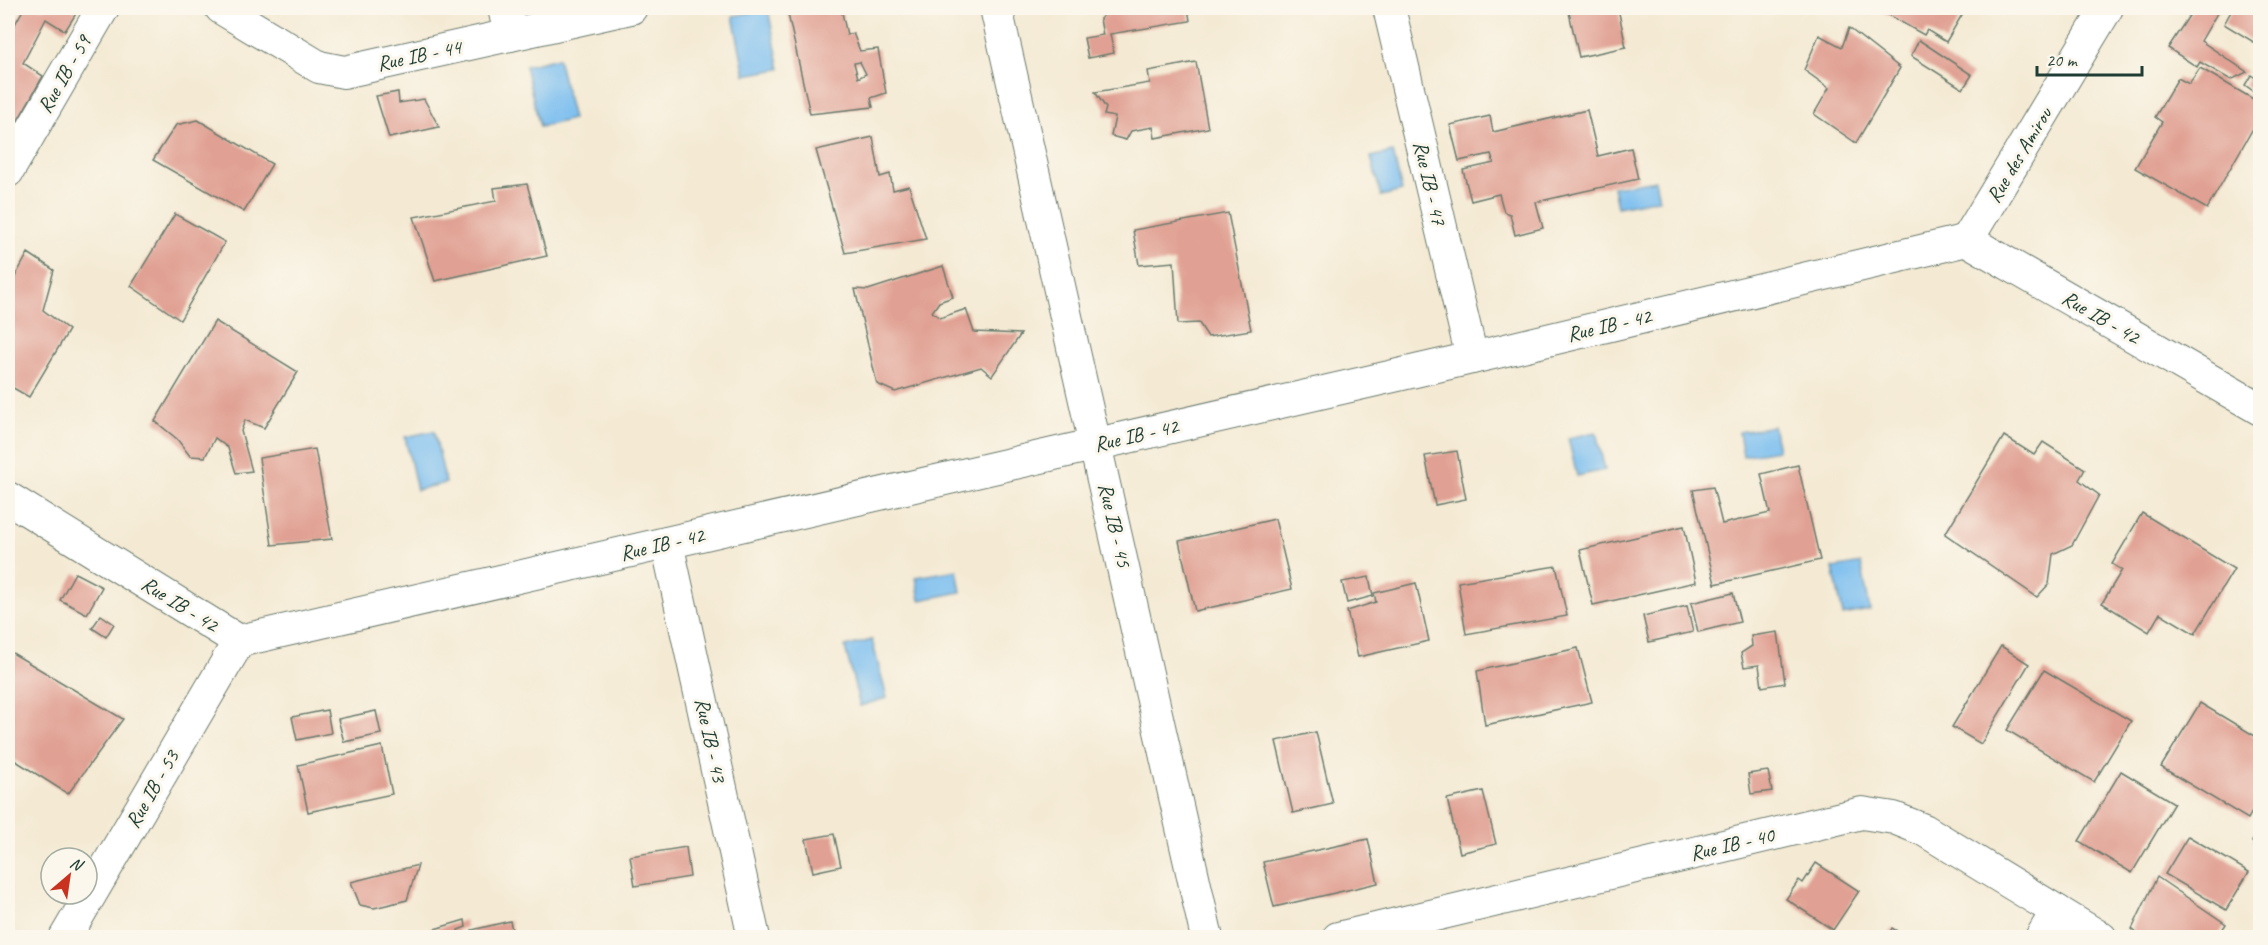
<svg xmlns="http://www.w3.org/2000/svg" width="2268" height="945" viewBox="0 0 2268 945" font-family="Caveat,sans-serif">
	<rect width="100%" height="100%" fill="#fbf7ec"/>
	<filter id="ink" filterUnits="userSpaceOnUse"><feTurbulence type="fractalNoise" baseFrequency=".0167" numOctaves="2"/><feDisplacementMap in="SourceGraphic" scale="12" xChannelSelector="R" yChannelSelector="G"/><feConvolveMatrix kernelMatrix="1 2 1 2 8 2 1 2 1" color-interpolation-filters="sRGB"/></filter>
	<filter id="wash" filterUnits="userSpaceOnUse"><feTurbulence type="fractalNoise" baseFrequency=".008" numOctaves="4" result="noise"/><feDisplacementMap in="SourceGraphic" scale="24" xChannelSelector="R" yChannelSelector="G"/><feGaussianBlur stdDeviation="1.35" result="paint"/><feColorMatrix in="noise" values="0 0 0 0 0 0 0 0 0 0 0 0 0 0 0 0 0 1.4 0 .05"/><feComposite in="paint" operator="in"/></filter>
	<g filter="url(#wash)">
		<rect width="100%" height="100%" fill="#f4ead4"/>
		<g fill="#79bdef" stroke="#4c7d92" stroke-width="1.5">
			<polygon points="768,9 780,69 745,75 733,16"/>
			<polygon points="558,58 573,119 540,127 525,66"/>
			<polygon points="1393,152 1402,191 1381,196 1371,157"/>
			<polygon points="1655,180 1659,199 1617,207 1613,187"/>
			<polygon points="1773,426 1778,450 1743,456 1739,432"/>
			<polygon points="434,431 446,483 417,490 405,437"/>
			<polygon points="1596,432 1605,470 1577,476 1568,438"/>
			<polygon points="1861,563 1870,610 1843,615 1833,568"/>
			<polygon points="957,570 961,592 920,600 916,577"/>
			<polygon points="872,640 887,698 860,706 845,647"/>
		</g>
		<g id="blocks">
			<g fill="#e0a093" fill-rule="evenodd">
				<polygon points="24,8 71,8 77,12 65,31 46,19 23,63 43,76 8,138 8,37"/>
				<path d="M825,8H841L847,35L853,33L860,51L878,49L886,93L871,98L873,107L810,114L788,14ZM860,62L866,74L858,78L854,63Z"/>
				<polygon points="1115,8 1188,8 1190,21 1110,34 1114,53 1088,58 1084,38 1103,35 1100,19 1105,14 1116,12"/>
				<polygon points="1568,8 1618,8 1626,47 1579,57"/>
				<polygon points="1876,8 1966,8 1946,42 1927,30 1924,35"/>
				<polygon points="2194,8 2220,8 2201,41 2247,72 2231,80 2200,62 2197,67 2168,48"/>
				<polygon points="2233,8 2260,8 2260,46 2224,24"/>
				<polygon points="1849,28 1900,68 1856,143 1814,114 1829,88 1804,70 1819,35 1842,47"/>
				<polygon points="1919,40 1972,75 1963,89 1911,56"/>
				<polygon points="1196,62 1208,128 1155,138 1153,127 1131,131 1126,140 1111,136 1115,117 1104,115 1106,108 1095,92 1150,83 1148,71"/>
				<polygon points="2200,68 2260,103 2260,116 2207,209 2135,168 2162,122 2155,117 2178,78 2189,84"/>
				<polygon points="2251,75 2260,81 2260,96 2245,85"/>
				<polygon points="398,92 399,103 424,99 439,127 389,138 376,96"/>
				<polygon points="1587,110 1598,156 1631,148 1638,179 1536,202 1543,228 1515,235 1510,214 1504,212 1499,194 1471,201 1463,170 1494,163 1491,154 1459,161 1450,125 1490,116 1493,132"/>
				<polygon points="198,120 272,164 244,212 153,160 176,125"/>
				<polygon points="873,137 880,177 890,174 893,190 909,186 926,239 845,253 816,150"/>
				<polygon points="527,184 547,256 435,281 414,217 496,201 494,188"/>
				<polygon points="1228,213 1251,330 1208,337 1199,323 1178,324 1174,262 1139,265 1133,230"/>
				<polygon points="175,214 225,242 180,320 131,286"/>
				<polygon points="28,253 54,270 43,310 69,330 29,397 8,385 8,290"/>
				<polygon points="943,266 953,297 939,302 932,312 940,318 966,309 974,332 1021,334 992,376 981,367 895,392 877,384 855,289 868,290"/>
				<polygon points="215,321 298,372 264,428 245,420 241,431 252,471 236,473 228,448 215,438 205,457 190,456 177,439 155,421"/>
				<polygon points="2004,436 2034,455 2043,442 2085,469 2079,480 2099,495 2072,545 2053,554 2049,584 2037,597 1945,534"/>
				<polygon points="315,449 332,539 272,545 259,458"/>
				<polygon points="1457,451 1466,499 1435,505 1425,456"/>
				<polygon points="1798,465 1820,560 1715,584 1693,490 1713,487 1722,524 1770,513 1761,474"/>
				<polygon points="2142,513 2234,569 2195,634 2160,613 2149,632 2102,603 2122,570 2112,564"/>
				<polygon points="1275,519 1292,589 1195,611 1179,541"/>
				<polygon points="1684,526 1696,582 1593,605 1580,550"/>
				<polygon points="1556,566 1567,616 1466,634 1458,582"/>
				<polygon points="75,573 102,587 87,614 60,600"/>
				<polygon points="1369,577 1373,596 1347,603 1342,582"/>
				<polygon points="1416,583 1429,641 1358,657 1347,611 1376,602 1374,593"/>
				<polygon points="1733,593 1740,622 1698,632 1691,603"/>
				<polygon points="1687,606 1693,632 1649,642 1643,616"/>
				<polygon points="101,615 114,624 106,637 92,628"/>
				<polygon points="1778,632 1785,683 1762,687 1759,665 1744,667 1741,653 1752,646 1751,636"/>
				<polygon points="2001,646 2029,664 1981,744 1952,727"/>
				<polygon points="1578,648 1592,702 1485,725 1477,671"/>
				<polygon points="9,651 123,719 68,794 8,756"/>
				<polygon points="2044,670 2131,721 2094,782 2007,730"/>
				<polygon points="2200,703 2260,739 2260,797 2248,819 2161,767"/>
				<polygon points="327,710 331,733 297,740 292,717"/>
				<polygon points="376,711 381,734 344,742 338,719"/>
				<polygon points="1316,732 1333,804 1293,813 1276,741"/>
				<polygon points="382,746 392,794 308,812 298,765"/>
				<polygon points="1768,771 1772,791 1751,794 1748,774"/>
				<polygon points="2121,771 2174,803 2132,873 2079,841"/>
				<polygon points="1483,791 1496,844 1460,853 1447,799"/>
				<polygon points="2260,824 2260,847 2252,842"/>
				<polygon points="834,834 841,866 813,872 806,839"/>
				<polygon points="2188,836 2249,872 2226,910 2165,874"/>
				<polygon points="1368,839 1378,883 1274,907 1263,862"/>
				<polygon points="686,847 690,877 635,886 630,856"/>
				<polygon points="1816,863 1859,891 1833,930 1786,899 1799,880 1803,883"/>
				<polygon points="418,865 407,900 374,908 360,905 351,882"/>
				<polygon points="2157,877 2226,924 2217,938 2142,938 2132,929"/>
				<polygon points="465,920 466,927 458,930 459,938 404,938"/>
				<polygon points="510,921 514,938 475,938 472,930"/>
				<polygon points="1892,928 1908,938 1887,938"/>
			</g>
		</g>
	</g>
	<g filter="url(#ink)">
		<use href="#blocks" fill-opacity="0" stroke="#6a7a6c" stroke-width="1.5"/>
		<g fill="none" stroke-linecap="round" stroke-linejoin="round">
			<g stroke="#6a7a6c" stroke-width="34">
				<g id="street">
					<polyline points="221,8 319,67 344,72 631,8"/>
					<polyline points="504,8 510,35"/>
					<polyline points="996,8 1207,938"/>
					<polyline points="1389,8 1472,358"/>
					<polyline points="8,171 103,8"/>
					<polyline points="1967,240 2107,8"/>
					<polyline points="8,498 239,641 1472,358 1967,240 2260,409"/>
					<polyline points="667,543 754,938"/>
					<polyline points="65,938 239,641"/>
					<polyline points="1338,938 1862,813 1894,818 1924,830 2101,938"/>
					<polyline points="2041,938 2057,911"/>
				</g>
			</g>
			<use href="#street" stroke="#fff" stroke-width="32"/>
		</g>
	</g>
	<g text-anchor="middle" stroke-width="6" stroke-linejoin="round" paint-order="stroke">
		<g font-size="21" fill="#1f3d34" stroke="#fbf7ec">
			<text transform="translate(419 55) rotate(-12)" y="7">Rue IB - 44</text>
			<text transform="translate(64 74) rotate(-60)" y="7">Rue IB - 59</text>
			<text transform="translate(2019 155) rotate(-59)" y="7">Rue des Amirou</text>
			<text transform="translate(1430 183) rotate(77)" y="7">Rue IB - 47</text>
			<text transform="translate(2101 317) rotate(30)" y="7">Rue IB - 42</text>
			<text transform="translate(1609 325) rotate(-13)" y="7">Rue IB - 42</text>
			<text transform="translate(1136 435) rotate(-13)" y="7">Rue IB - 42</text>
			<text transform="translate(1115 525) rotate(77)" y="7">Rue IB - 45</text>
			<text transform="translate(662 544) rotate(-13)" y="7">Rue IB - 42</text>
			<text transform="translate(180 604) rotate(32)" y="7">Rue IB - 42</text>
			<text transform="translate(711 740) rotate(78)" y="7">Rue IB - 43</text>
			<text transform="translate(152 789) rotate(-60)" y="7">Rue IB - 53</text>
			<text transform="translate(1732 844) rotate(-13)" y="7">Rue IB - 40</text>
		</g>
	</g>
	<rect width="2268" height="945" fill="none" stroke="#fbf7ec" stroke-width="30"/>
	<g transform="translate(69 876) rotate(29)"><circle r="28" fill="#fbf7ec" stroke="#a3ada2" stroke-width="1.5"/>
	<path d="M0-4.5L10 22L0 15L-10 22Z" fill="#c8321e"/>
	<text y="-9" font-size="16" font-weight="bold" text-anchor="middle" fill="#1f3d34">N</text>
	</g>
	<path d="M2037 66v9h105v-9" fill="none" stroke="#1f3d34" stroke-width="3"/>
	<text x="2046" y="66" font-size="18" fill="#1f3d34" stroke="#fbf7ec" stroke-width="4.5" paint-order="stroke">20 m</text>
</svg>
